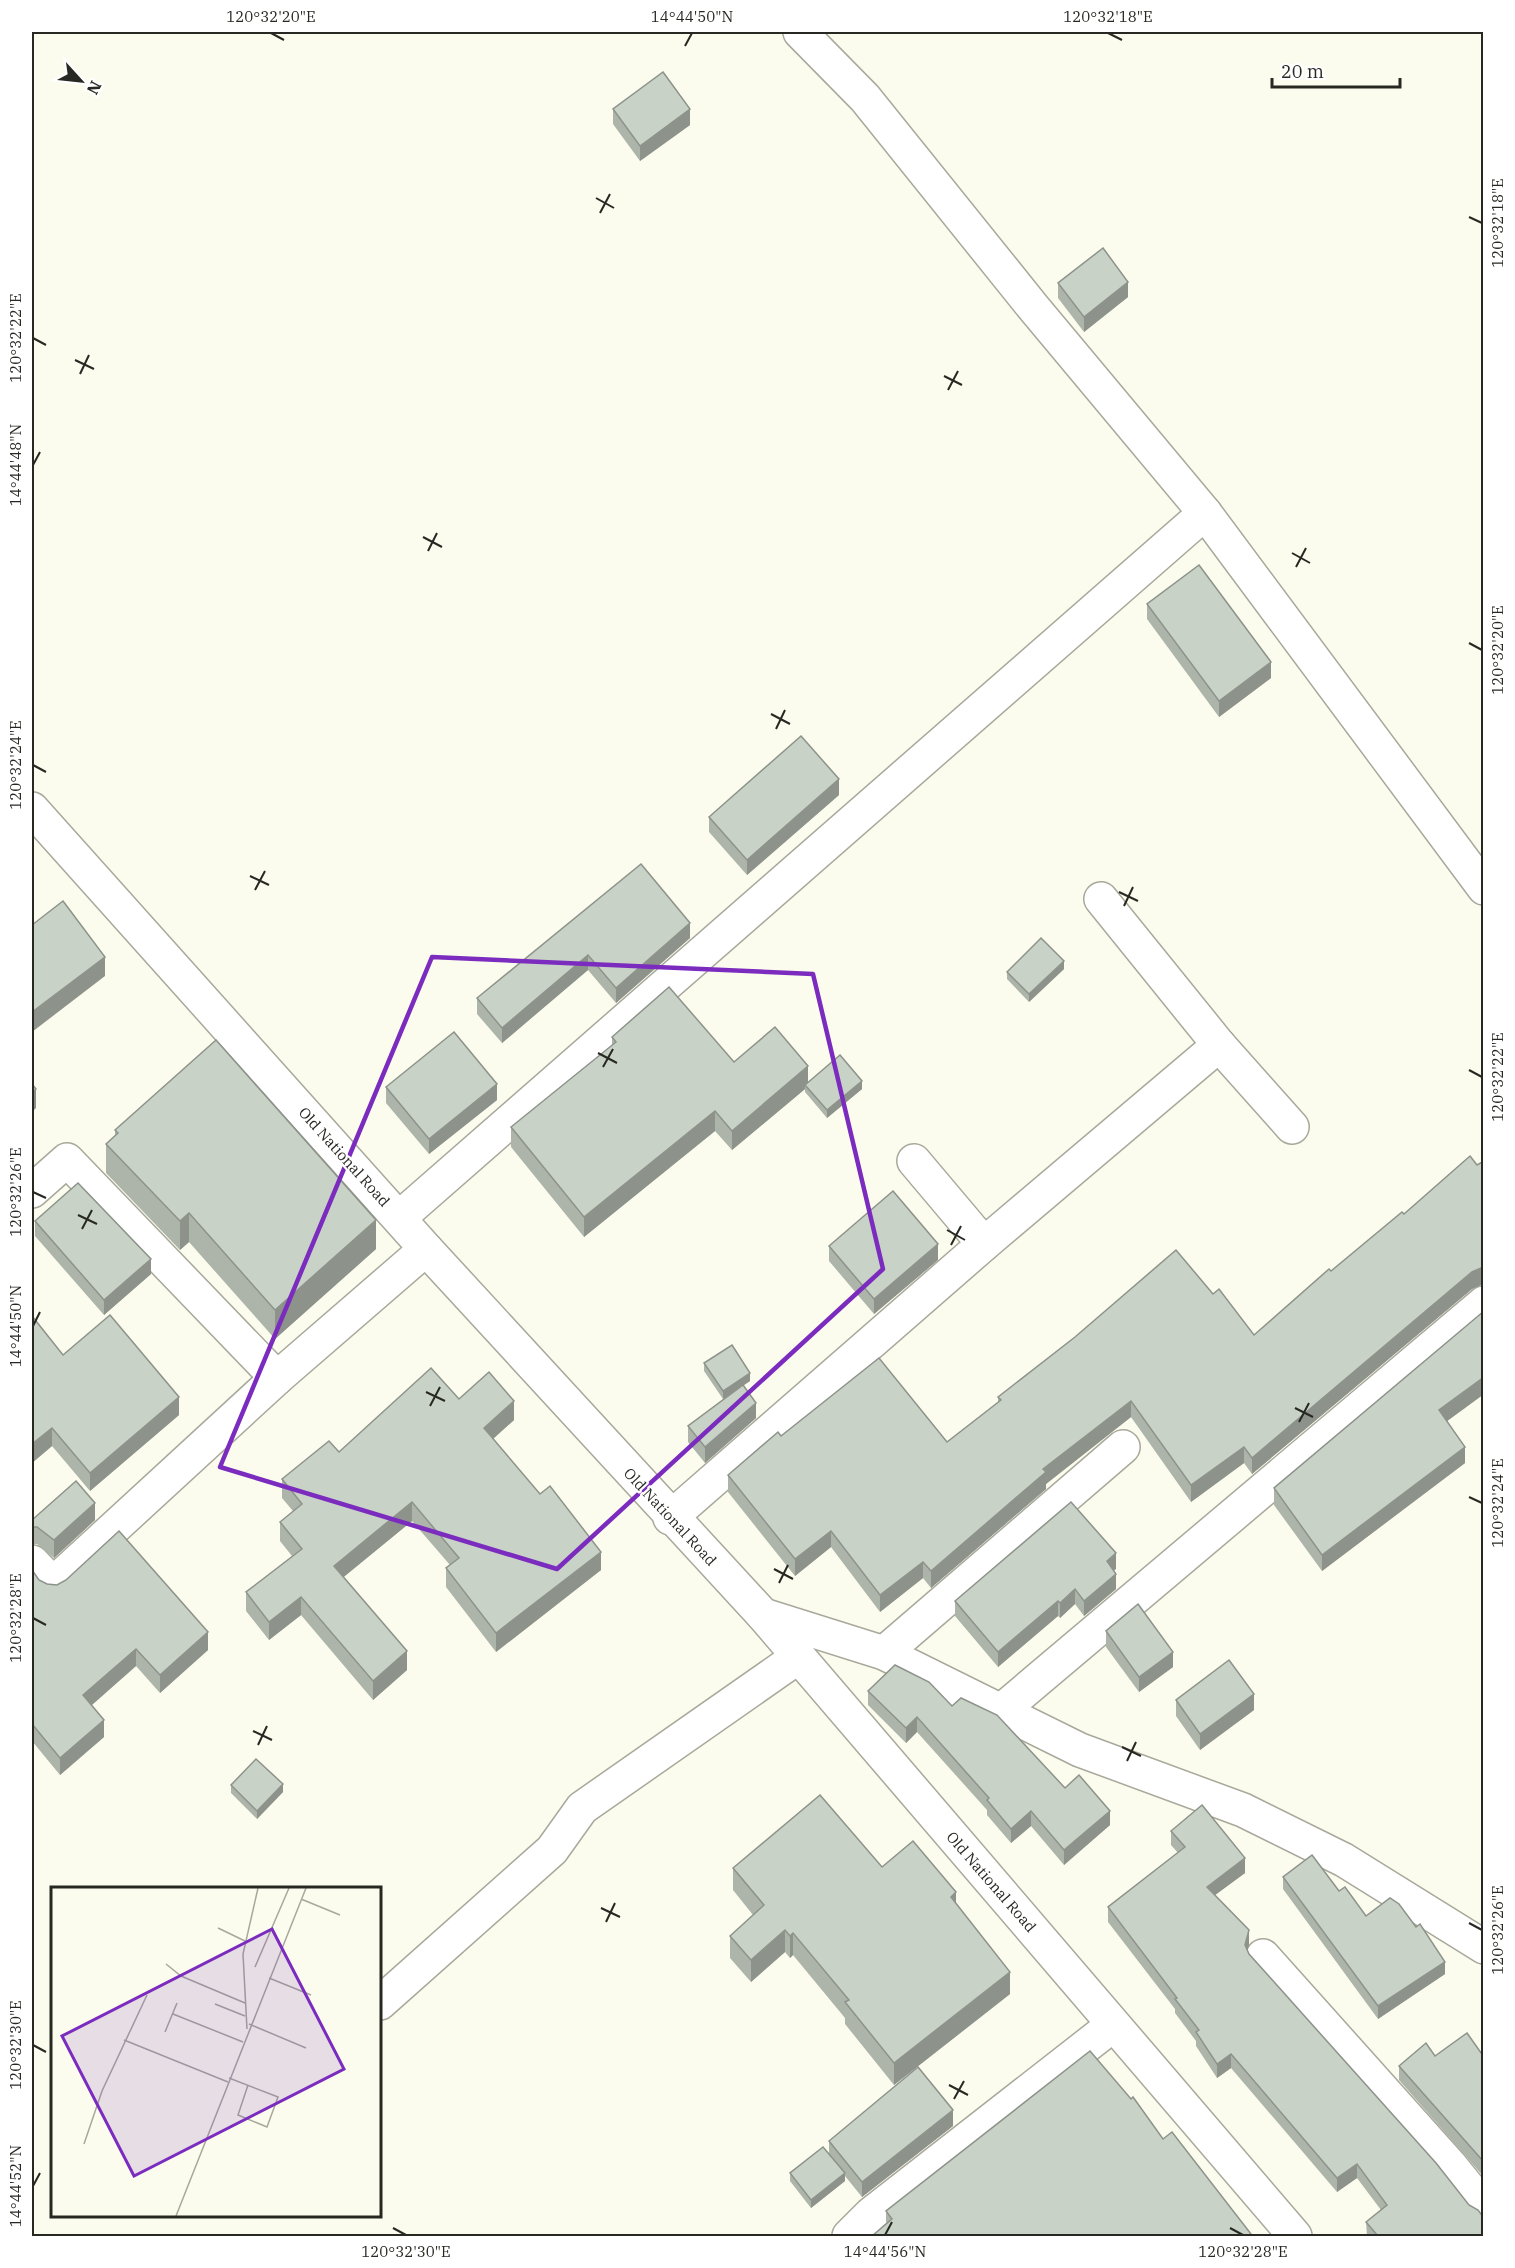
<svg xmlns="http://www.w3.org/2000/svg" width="1515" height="2268" viewBox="0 0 1515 2268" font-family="'IBM Plex Serif',serif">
	<rect width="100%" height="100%" fill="#fbfced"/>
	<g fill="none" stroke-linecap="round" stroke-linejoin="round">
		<g stroke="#a8a89b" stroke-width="36">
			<g id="street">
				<polyline points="800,32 865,98 1033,307 1205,513 1484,888"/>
				<polyline points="1101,899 1219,1045 1292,1127"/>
				<polyline points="914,1161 984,1244"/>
				<polyline points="32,1191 67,1160 277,1378"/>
				<polyline points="399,1218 1205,513"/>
				<polyline points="670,1518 984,1244 1219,1045"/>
				<polyline points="32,1562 53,1584 277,1378 426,1249"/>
				<polyline points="763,1615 884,1653 1080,1750 1243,1810 1344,1860 1484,1947"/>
				<polyline points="884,1653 1123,1447"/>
				<polyline points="1002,1710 1484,1303"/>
				<polyline points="1263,1956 1450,2165 1484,2207"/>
				<polyline points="380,2003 552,1850 582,1808 798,1657"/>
				<polyline points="849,2236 871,2214 1113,2025"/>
			</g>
		</g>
		<g stroke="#a8a89b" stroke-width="36">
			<polyline id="secondary" points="32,809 426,1249 763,1615 1295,2236"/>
		</g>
		<use href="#street" stroke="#fff" stroke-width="33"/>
		<use href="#secondary" stroke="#fff" stroke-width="33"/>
	</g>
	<g fill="#adb5aa">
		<polygon points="613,109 690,125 640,161 613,124"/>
		<polygon points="1058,283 1128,297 1084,332 1058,298"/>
		<polygon points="1147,604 1271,678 1219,717 1147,619"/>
		<polygon points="839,795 747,875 709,832 709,817"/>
		<polygon points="641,864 690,938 616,1003 588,970 502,1043 477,1014 477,998"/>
		<polygon points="1064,969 1029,1002 1007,979 1007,972"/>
		<polygon points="612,1037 734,1062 808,1082 862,1089 827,1118 805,1092 805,1089 732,1150 715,1131 584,1237 511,1147 511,1127 612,1045"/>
		<polygon points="386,1087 497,1100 429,1154 386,1103"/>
		<polygon points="115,1130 376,1249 275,1339 189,1242 180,1250 106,1173 106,1144 115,1136"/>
		<polygon points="1484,1161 1484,1285 1481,1285 1472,1289 1252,1474 1244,1463 1191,1502 1131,1417 1046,1484 1046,1489 931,1588 923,1578 880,1612 831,1547 795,1576 728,1492 728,1475 781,1436 947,1442 998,1402 998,1397 1213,1294 1254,1335 1331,1271 1404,1214"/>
		<polygon points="35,1221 151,1274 104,1315 35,1236"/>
		<polygon points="829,1246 938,1260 874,1314 829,1261"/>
		<polygon points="1484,1311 1484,1394 1447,1421 1465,1463 1322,1571 1274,1505 1274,1488"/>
		<polygon points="32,1316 63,1355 179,1415 90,1491 52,1446 32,1463"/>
		<polygon points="704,1363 750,1381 744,1385 756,1418 705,1463 688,1442 688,1426 730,1394 723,1399 704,1371"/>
		<polygon points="459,1399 514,1420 493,1439 601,1570 496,1652 446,1587 446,1568 450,1565 412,1521 343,1577 407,1670 373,1700 301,1615 269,1640 246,1611 246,1592 292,1556 280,1541 280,1522 293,1511 282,1498 282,1479"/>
		<polygon points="32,1520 95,1520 54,1558 37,1544 32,1544"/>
		<polygon points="1116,1569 1114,1570 1116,1589 1084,1616 1075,1604 1060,1618 1058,1616 998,1667 955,1616 955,1601"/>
		<polygon points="32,1570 39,1580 47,1584 208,1650 160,1693 136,1666 91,1705 104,1737 60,1775 32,1741"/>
		<polygon points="1106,1631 1173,1667 1139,1692 1106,1647"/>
		<polygon points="868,1691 952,1706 1065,1788 1110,1825 1064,1865 1031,1826 1011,1843 987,1815 987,1810 917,1732 906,1743 868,1705"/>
		<polygon points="1176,1700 1254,1710 1200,1750 1176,1716"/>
		<polygon points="231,1785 283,1792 257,1819 231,1793"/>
		<polygon points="1171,1831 1245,1873 1215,1895 1249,1945 1247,1950 1249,1954 1484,2236 1367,2236 1366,2222 1381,2210 1357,2178 1337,2192 1231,2068 1217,2078 1196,2046 1196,2041 1175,2013 1175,2009 1108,1922 1108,1907 1178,1853 1171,1845"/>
		<polygon points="882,1867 956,1904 1010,1994 894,2085 845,2024 845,2018 793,1955 790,1958 785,1952 751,1982 730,1958 730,1936 753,1915 733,1890 733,1868"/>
		<polygon points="1283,1877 1339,1891 1366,1916 1445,1974 1378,2019 1283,1889"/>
		<polygon points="1435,2056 1484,2057 1484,2175 1483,2176 1399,2080 1399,2066"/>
		<polygon points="953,2126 862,2197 845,2176 845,2181 811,2208 790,2181 790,2173 829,2153 829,2141"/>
		<polygon points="1163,2139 1251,2236 886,2224 886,2211"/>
	</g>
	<g fill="#8d938b">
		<polygon points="690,109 690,125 640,161 640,146"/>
		<polygon points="1128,282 1128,297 1084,332 1084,317"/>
		<polygon points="1271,662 1271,678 1219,717 1219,701"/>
		<polygon points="839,779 839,795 747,875 747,860"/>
		<polygon points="690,923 690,938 616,1003 616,988"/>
		<polygon points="588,955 588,970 502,1043 502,1028"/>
		<polygon points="105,957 105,976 32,1032 32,1012"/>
		<polygon points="1064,961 1064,969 1029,1002 1029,994"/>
		<polygon points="808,1066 808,1086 805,1085 805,1089 732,1150 732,1131"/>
		<polygon points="862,1081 862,1089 827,1118 827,1110"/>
		<polygon points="497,1084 497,1100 429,1154 429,1139"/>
		<polygon points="36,1089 36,1108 32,1112 32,1093"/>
		<polygon points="715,1111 715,1131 584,1237 584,1217"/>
		<polygon points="189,1213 189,1242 180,1250 180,1221"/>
		<polygon points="376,1220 376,1249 275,1339 275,1310"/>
		<polygon points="938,1244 938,1260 874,1314 874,1299"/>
		<polygon points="151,1259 151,1274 104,1315 104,1300"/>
		<polygon points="1481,1268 1481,1285 1472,1289 1252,1474 1252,1458 1472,1272"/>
		<polygon points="750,1373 750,1381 723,1399 723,1391"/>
		<polygon points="1484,1377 1484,1394 1439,1427 1439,1410"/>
		<polygon points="179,1397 179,1415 90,1491 90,1473"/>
		<polygon points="514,1401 514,1420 484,1447 484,1428"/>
		<polygon points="1131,1401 1131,1417 1046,1484 1046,1489 931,1588 931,1571 1043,1469"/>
		<polygon points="756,1403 756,1418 705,1463 705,1447"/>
		<polygon points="52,1428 52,1446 32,1463 32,1444"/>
		<polygon points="1244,1447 1244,1463 1191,1502 1191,1485"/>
		<polygon points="1465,1447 1465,1463 1322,1571 1322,1555"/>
		<polygon points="412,1502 412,1521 334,1585 334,1566"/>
		<polygon points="95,1503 95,1520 54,1558 54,1540"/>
		<polygon points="831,1531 831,1547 795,1576 795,1559"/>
		<polygon points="601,1552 601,1570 496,1652 496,1633"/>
		<polygon points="1116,1553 1116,1569 1107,1576 1107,1561"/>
		<polygon points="923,1562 923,1578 880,1612 880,1595"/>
		<polygon points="1116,1574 1116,1589 1084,1616 1084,1601"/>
		<polygon points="1075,1589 1075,1604 1060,1618 1060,1603"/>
		<polygon points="301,1597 301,1615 269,1640 269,1622"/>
		<polygon points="1058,1601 1058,1616 998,1667 998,1652"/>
		<polygon points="208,1632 208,1650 160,1693 160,1675"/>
		<polygon points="136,1649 136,1666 83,1713 83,1695"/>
		<polygon points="407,1651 407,1670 373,1700 373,1681"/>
		<polygon points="1173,1652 1173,1667 1139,1692 1139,1677"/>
		<polygon points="1254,1694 1254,1710 1200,1750 1200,1734"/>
		<polygon points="917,1717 917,1732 906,1743 906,1728"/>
		<polygon points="104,1720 104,1737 60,1775 60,1758"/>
		<polygon points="283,1784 283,1792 257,1819 257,1811"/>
		<polygon points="1031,1811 1031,1826 1011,1843 1011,1829"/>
		<polygon points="1110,1811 1110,1825 1064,1865 1064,1850"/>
		<polygon points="1245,1858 1245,1873 1207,1901 1207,1887"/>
		<polygon points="956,1892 956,1914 951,1897"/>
		<polygon points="785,1930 785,1952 751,1982 751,1960"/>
		<polygon points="1249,1930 1249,1945 1245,1959 1245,1945"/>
		<polygon points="793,1933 793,1955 790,1958 790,1936"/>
		<polygon points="1445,1962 1445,1974 1378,2019 1378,2006"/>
		<polygon points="1010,1972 1010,1994 894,2085 894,2063"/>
		<polygon points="1231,2054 1231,2068 1217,2078 1217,2064"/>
		<polygon points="953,2110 953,2126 862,2197 862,2182"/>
		<polygon points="1357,2164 1357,2178 1337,2192 1337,2178"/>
		<polygon points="845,2173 845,2181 811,2208 811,2200"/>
	</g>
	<g fill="#c9d2c6" stroke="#8d938b" stroke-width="1.5">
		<polygon points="663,72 690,109 640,146 613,109"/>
		<polygon points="1103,248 1128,282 1084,317 1058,283"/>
		<polygon points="1199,565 1271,662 1219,701 1147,604"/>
		<polygon points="801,736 839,779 747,860 709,817"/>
		<polygon points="641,864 690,923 616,988 588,955 502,1028 477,998"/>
		<polygon points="63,901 105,957 32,1012 32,925"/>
		<polygon points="1041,938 1064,961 1029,994 1007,972"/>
		<polygon points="669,987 734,1062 775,1027 808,1066 732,1131 715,1111 584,1217 511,1127 616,1042 612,1037"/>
		<polygon points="454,1032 497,1084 429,1139 386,1087"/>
		<polygon points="216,1040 376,1220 275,1310 189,1213 180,1221 106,1144 118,1133 115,1130"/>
		<polygon points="840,1055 862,1081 827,1110 805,1085"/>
		<polygon points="32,1084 36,1089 32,1093"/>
		<polygon points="1470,1156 1477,1165 1484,1161 1484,1268 1481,1268 1472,1272 1252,1458 1244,1447 1191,1485 1131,1401 1043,1469 1046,1472 931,1571 923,1562 880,1595 831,1531 795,1559 728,1475 778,1432 781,1436 879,1358 947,1442 1001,1400 998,1397 1075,1337 1176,1250 1213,1294 1219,1289 1254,1335 1329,1269 1331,1271 1402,1212 1404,1214"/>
		<polygon points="78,1183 151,1259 104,1300 35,1221"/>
		<polygon points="893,1191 938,1244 874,1299 829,1246"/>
		<polygon points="1484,1311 1484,1377 1439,1410 1465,1447 1322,1555 1274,1488"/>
		<polygon points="110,1315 179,1397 90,1473 52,1428 32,1444 32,1316 63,1355"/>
		<polygon points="732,1345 750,1373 723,1391 704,1363"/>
		<polygon points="431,1368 459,1399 489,1372 514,1401 484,1428 540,1494 550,1486 601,1552 496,1633 446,1568 459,1558 412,1502 334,1566 407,1651 373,1681 301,1597 269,1622 246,1592 302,1549 280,1522 302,1504 282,1479 329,1441 339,1452"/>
		<polygon points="743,1385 756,1403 705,1447 688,1426"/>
		<polygon points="76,1481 95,1503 54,1540 37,1527 32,1527 32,1520"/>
		<polygon points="1071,1502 1116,1553 1107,1561 1116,1574 1084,1601 1075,1589 1060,1603 1058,1601 998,1652 955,1601"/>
		<polygon points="119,1531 208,1632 160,1675 136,1649 83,1695 104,1720 60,1758 32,1724 32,1570 39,1580 47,1584 57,1585 66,1580"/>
		<polygon points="1138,1604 1173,1652 1139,1677 1106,1631"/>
		<polygon points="1229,1660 1254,1694 1200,1734 1176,1700"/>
		<polygon points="895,1665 929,1682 952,1706 961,1698 997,1715 1065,1788 1079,1775 1110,1811 1064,1850 1031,1811 1011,1829 987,1800 989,1798 917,1717 906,1728 868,1691"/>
		<polygon points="256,1759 283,1784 257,1811 231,1785"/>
		<polygon points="820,1795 882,1867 913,1841 956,1892 951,1897 1010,1972 894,2063 845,2002 849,2000 793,1933 790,1936 785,1930 751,1960 730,1936 764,1905 733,1868"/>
		<polygon points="1202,1805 1245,1858 1207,1887 1249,1930 1245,1945 1249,1954 1436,2163 1469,2205 1478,2210 1484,2218 1484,2236 1378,2236 1366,2222 1387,2205 1357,2164 1337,2178 1231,2054 1217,2064 1196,2032 1199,2030 1175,1999 1177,1998 1108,1907 1185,1847 1171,1831"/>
		<polygon points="1312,1855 1339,1891 1345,1887 1366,1916 1390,1898 1399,1904 1416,1927 1420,1924 1445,1962 1378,2006 1283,1877"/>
		<polygon points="1467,2033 1484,2057 1484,2161 1483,2161 1399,2066 1426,2043 1435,2056"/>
		<polygon points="1090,2051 1131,2099 1133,2097 1163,2139 1172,2132 1251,2234 1247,2236 872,2236 892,2219 886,2211"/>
		<polygon points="918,2067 953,2110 862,2182 829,2141"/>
		<polygon points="823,2147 845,2173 811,2200 790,2173"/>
	</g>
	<path fill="none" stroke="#7b2cbf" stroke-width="4.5" stroke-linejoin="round" d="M432,957L813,974L883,1269L557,1569L220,1467Z"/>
	<path fill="none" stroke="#282823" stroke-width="2" d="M271,33L284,40M1108,33L1122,40M685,46L692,33M596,198L614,208M600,213L610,194M1469,217L1482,223M33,338L46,345M75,360L94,369M80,374L89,355M944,376L962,385M948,390L958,371M33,465L40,452M423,537L442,547M428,551L437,533M1292,553L1310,563M1296,567L1306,548M1469,643L1482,650M771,714L790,724M776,729L785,710M33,765L46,772M250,876L269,885M255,890L265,871M1119,892L1138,901M1124,906L1133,887M598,1053L617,1063M603,1067L613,1049M1469,1070L1482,1077M33,1192L46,1198M78,1215L97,1224M82,1229L92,1210M947,1230L965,1240M951,1245L961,1226M33,1326L40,1312M426,1392L445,1401M430,1406L440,1387M1295,1408L1313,1417M1299,1422L1309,1403M1469,1497L1482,1503M774,1569L793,1579M779,1583L788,1565M33,1618L46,1625M253,1731L272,1740M258,1745L267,1726M1122,1747L1141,1756M1127,1761L1136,1742M601,1908L620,1917M606,1922L615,1903M1469,1923L1482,1930M33,2045L46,2052M949,2085L968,2095M954,2099L964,2081M33,2186L40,2173M393,2228L406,2235M1230,2228L1243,2235M885,2235L892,2222"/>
	<g text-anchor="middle" stroke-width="4.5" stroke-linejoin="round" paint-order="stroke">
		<g font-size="15" fill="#282823" stroke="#fff">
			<text transform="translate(344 1157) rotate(48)" y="5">Old National Road</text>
			<text transform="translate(670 1517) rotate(47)" y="5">Old National Road</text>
			<text transform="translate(991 1882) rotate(49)" y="5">Old National Road</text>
		</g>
	</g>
	<g transform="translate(51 1887)">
		<rect width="330" height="330" fill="#fbfced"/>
		<path fill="none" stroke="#a7a79c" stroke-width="1.5" d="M250,12L289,28M167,41L194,54M115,77L130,89L194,116M204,80L238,1M218,91L260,108M164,117L194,129M122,127L192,155M198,137L255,161M196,142L192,67L207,1M114,145L126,116M73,153L177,195M178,191L227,210L216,240L187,228L197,198M33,257L51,204L96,108M125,329L255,1"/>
		<path fill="#7b2cbf" fill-opacity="0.15" stroke="#7b2cbf" stroke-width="3" d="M221,42L293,182L83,289L11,149Z"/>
		<rect width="330" height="330" fill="none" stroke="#282823" stroke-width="3"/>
	</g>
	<rect width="1515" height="2268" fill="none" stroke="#ffffff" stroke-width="66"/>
	<g transform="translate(81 81) rotate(117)" stroke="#ffffff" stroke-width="4.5" paint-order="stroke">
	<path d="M0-4.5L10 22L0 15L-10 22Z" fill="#282823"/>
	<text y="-9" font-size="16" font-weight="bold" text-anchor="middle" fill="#282823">N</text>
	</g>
	<path d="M1272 78v9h128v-9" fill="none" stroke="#282823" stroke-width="3"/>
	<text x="1281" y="78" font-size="18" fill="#282823" stroke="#ffffff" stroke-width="4.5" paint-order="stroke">20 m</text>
	<rect x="33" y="33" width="1449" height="2202" fill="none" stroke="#282823" stroke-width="2"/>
	<g font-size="15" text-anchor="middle" fill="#282823">
		<text x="271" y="22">120°32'20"E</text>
		<text x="692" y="22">14°44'50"N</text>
		<text x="1108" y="22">120°32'18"E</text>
		<text transform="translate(1498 223) rotate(-90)" y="5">120°32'18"E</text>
		<text transform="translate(16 338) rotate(-90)" y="5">120°32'22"E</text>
		<text transform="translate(16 465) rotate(-90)" y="5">14°44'48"N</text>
		<text transform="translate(1498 650) rotate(-90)" y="5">120°32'20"E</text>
		<text transform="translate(16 765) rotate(-90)" y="5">120°32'24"E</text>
		<text transform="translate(1498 1077) rotate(-90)" y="5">120°32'22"E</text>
		<text transform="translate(16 1192) rotate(-90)" y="5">120°32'26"E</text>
		<text transform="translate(16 1326) rotate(-90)" y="5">14°44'50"N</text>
		<text transform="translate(1498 1503) rotate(-90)" y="5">120°32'24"E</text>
		<text transform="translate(16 1618) rotate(-90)" y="5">120°32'28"E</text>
		<text transform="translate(1498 1930) rotate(-90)" y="5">120°32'26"E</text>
		<text transform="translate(16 2045) rotate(-90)" y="5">120°32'30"E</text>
		<text transform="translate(16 2186) rotate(-90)" y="5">14°44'52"N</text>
		<text x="406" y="2257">120°32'30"E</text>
		<text x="885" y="2257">14°44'56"N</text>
		<text x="1243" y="2257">120°32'28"E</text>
	</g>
</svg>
